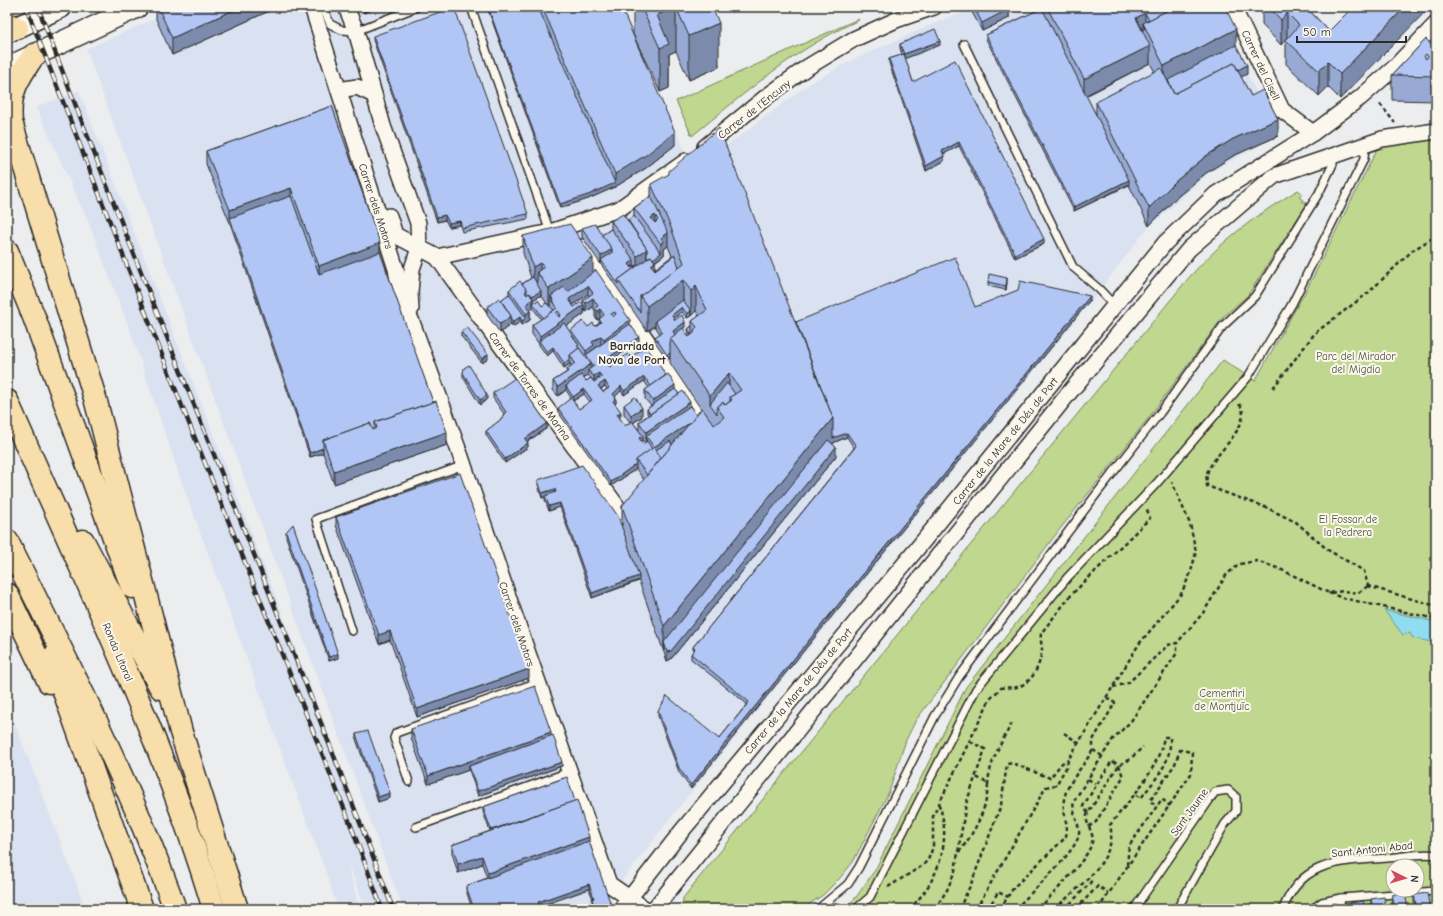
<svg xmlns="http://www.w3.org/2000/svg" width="1443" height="916" viewBox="0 0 1443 916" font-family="'Comic Neue',sans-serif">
	<rect width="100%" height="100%" fill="#ecedee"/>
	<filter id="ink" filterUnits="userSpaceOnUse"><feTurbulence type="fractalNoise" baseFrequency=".025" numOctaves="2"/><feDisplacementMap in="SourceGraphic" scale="8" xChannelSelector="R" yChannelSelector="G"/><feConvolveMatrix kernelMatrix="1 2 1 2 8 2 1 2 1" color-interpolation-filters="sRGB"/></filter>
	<g filter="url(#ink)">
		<g fill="#dae1f0">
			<polygon points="181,7 619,7 694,170 809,84 856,58 947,18 982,7 1214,7 1278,136 1210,172 1145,231 1093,299 679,807 600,909 403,909 86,49"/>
			<polygon points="79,91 226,467 395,909 366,909 347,860 359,909 338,909 329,881 182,483 130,330 88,221 36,107"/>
			<polygon points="7,703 86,909 7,909"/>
		</g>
		<g fill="#bfd78e" stroke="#75815c" fill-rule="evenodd">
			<path d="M858,19L859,20C796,48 745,93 692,136L676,101Z"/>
			<path d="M1436,131V909H844L857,896L875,870L966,687L1223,360L1255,381L1310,283L1382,139ZM1393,866H1417V890H1393Z"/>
			<path d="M1298,190L1302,193L1299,197L1303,200L1302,202H1305L1307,204L1248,295L1223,317L1147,420L1060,529L916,720L906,740L889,792L853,862L840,878L823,895L802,909H682L683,898L706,869L1186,281C1220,242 1253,217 1298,190Z"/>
		</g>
		<polygon fill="#91ddf0" stroke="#6896a1" points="1384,610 1436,622 1436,643 1413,638 1410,633 1403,635"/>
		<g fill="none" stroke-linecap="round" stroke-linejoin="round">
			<g stroke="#2b2b2b" stroke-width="10">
				<g id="service">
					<polyline points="323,7 330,24 342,30 356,31 417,7"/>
					<polyline points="471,7 550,232"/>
					<polyline points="964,44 1073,267 1099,289 1114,305"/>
					<polyline points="352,631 316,519 464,465"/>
					<polyline points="409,782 394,738 396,733 538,682"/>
					<polyline points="416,827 566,773 569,770"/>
					<polyline points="818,909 848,884 859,867 935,716 959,677 1098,492 1160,413 1223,326 1255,296 1319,193 1333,164 1333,156"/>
					<polyline points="856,909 870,897 976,689 1067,578 1157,483 1248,377 1292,304 1364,159 1365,145"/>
					<polyline points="1134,909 1215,792 1228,790 1236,797 1236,811 1225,824 1177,909"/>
					<path d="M1283,909C1302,859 1341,862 1387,858C1402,857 1421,852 1436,855"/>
					<polyline points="1312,909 1322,902 1341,898 1436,891"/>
					<polyline points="1339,909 1341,898"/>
				</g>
			</g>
			<g stroke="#2b2b2b" stroke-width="18">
				<g id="minor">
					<polyline points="312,7 396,269 401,298 412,322 460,454 512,608 609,884 645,909"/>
					<polyline points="346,7 356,31 383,126 418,223 419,248 412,269 410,292 411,309"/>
					<polyline points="1233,7 1282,110 1313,133"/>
					<polyline points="339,90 357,87 374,95"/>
					<polyline points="705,147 766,97 806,68 854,39 896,20 934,7"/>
					<polyline points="389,216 395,235 437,257 550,232 619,209 686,161"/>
					<polyline points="581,247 710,430"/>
					<polyline points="437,257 624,516"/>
					<polyline points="621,909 681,832 916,550 1165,243 1216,194 1313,133 1360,98 1393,69 1436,24"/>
					<polyline points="654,909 1069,393 1189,249 1274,176 1382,139 1436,131"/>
				</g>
			</g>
			<g stroke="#2b2b2b" stroke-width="24">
				<g id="secondary">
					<polyline points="7,32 61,7"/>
					<polyline points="7,68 137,7"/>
				</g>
			</g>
			<g stroke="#2b2b2b" stroke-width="25">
				<g id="trunk">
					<polyline points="7,24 17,28"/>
					<path d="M34,55C18,78 8,93 11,122L95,398L181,732L237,909"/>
					<polyline points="7,251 34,317 132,587"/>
					<path d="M7,401C80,569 161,733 214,909"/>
					<path d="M7,541C67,661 130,782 175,909"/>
					<polyline points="83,541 161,688"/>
					<polyline points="7,594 49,682"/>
					<polyline points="52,658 142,909"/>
				</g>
			</g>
			<g stroke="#2b2b2b" stroke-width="2.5" stroke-dasharray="4 3" stroke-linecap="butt">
				<polyline points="1380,104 1395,123"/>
				<polyline points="1273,388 1315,333 1368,293 1413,250 1436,236"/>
				<path d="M1239,404C1256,424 1211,455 1207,474C1206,477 1207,482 1207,486L1267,508L1296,522L1328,550L1364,571L1368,586"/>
				<polyline points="1368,586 1436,606"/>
				<polyline points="1329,593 1343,598 1436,619"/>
				<polyline points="1113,687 1128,683 1168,645 1177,643 1203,613 1227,574 1240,564 1256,561 1280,569 1329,593 1344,591 1358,593 1368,586"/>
				<polyline points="1064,733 1079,743"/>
				<polyline points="1102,756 1093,750 1093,740 1115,703 1107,698"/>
				<polyline points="1088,779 1096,784"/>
				<path d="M988,785C989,761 1002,742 1013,721"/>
				<polyline points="1088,813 1083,806 1112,761 1119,765 1123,777 1096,822 1088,827"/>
				<path d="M959,852C974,833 987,810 988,785L984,781L974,776"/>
				<polyline points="1127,865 1129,846 1162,799 1170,806"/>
				<path d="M888,887L922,866L928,860L933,847V816L990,699L1001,688C1006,687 1011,688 1017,687C1033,683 1040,665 1042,650C1042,644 1039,637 1042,632L1072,594L1150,518L1146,507"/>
				<polyline points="1069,905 1073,909"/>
				<path d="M909,909C937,884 953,841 939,805"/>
				<polyline points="935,909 947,890 955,871 966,804 985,749 969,741"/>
				<polyline points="959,909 971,884 1001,805 1007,764 1012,763 1050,778 1062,763 1068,760"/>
				<polyline points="976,909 1046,787 1056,785 1067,766 1068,760 1139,644 1181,594 1191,572 1196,552 1190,524 1172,482"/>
				<polyline points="988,909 998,892 1008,897"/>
				<path d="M1000,909L1014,887L1065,838C1071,827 1060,811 1065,795C1068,783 1086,762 1093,750"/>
				<polyline points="1009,909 1010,909"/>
				<path d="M1016,909C1029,893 1077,852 1079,834C1080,823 1071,813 1074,801L1113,739L1131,721L1177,653V643"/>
				<path d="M1039,909C1051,895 1089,859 1092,842C1095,832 1083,823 1088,813L1119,765L1129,760L1143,747"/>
				<path d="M1055,909C1077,887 1119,860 1110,825C1130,799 1158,771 1164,737H1170C1172,763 1156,778 1141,798L1135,794"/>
				<polyline points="1065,909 1091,882 1087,878"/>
				<polyline points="1076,909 1098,886 1108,893"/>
				<polyline points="1098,909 1191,774 1192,752 1180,750 1175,764 1150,801 1157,806"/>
			</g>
			<use href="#service" stroke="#fbf7ec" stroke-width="7"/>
			<use href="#minor" stroke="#fbf7ec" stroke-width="15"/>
			<use href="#secondary" stroke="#fbf7ec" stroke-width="21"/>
			<use href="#trunk" stroke="#f8deab" stroke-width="22"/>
			<g stroke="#2b2b2b" stroke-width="4.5">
				<g id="rail">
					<polyline points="26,7 182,406 350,823 382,909"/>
					<path d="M38,7C152,310 279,607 393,909"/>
				</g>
			</g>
			<use href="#rail" stroke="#fbf7ec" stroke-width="3" stroke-dasharray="9" stroke-linecap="butt"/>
		</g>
		<g fill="#98aad3" stroke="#2b2b2b" fill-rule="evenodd">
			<polygon points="156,7 278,7 172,55 156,19"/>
			<polygon points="361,7 378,7 364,13"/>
			<polygon points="487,7 621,7 675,145 646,168 615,187 588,199 560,208"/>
			<polygon points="633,7 712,7 719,67 689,80 676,51 669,54 669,88 660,92 633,34"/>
			<polygon points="972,7 1021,7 1021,8 1009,12 1009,18 982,31 972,12"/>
			<path d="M1039,7H1225L1236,45L1247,74L1241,77L1251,96L1278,136L1233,156L1206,173L1176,198L1149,226L1129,185L1074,211L986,39V35L1040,9ZM1150,63L1155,72L1096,102V115L1086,96Z"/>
			<polygon points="1258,7 1306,7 1329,31 1353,7 1340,99 1328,87 1319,96 1286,64 1286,40 1288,38 1287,37 1281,45 1262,25 1262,13"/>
			<polygon points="373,36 528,214 528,219 462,232 460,225 449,227 445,220 437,222 373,40"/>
			<path d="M1426,39L1436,50V101L1392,100V75ZM1426,54L1428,57L1426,59L1424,56Z"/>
			<polygon points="900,44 940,45 905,58 913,82 1044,244 1015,258 959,146 943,154 944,161 926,171 889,63 889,59 902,55 900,48"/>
			<polygon points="332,106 380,252 447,445 334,484 323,453 310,457 230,223 206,164 206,151"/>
			<path d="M651,184L796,322L975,307L1090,300L691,789L679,772L658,716V711L719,739L747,704L691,659V654L693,651V647L854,448L847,437L833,443V444L836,456L671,659L667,661L639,581L592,598L560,507L549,511L545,500V497L542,498L538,485V480L622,526V506L644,480L636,469L611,486L558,412V408L579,409L590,402L584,394L573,401L566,390L558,396L553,390V381L567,372V369L571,366L570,364L564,368L553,351L547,356L539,345V344L532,334V325L541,319L533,308L530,311V320L522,325L520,322L513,327L511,324L500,333L487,315V307L501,300L509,294V290L522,284L531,278L523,253V236L593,272L630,324L639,342L607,363L610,367L631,357L675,389L679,394L690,406L696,415L701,409L670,363V357L667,359L655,342V337L660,334L655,326L647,331L582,237V228L602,235L611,229V221L628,220L634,216V208L651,196ZM668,246L672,256L655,269V262L664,255V249ZM634,265L635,266L632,268L631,267ZM588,294L589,296L583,300V305L574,307L573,305ZM541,295L548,305L542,306L533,303V300ZM593,307L595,311V317L597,320L600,318L599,319V324L595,326L571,330V334L566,326L584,314V309L586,312ZM696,311L699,316L692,321V326L688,329L689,334L688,335L675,334L685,327L675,320L674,318L682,312L687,318ZM588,375L591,378L586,381L584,378ZM599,377L600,378L594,382L593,380H594ZM644,381L649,388L645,390V399L651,406L647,409V413L648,415L639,422V430L633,423L642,417L624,405V414L630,422L625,426L619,417L621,416L615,404L616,403L615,397L621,391L624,395ZM605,386L607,389L603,392L601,389ZM643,440L645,443L643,444L641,441Z"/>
			<polygon points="988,282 1007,283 1006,290 988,286"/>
			<polygon points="461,332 488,359 482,363 461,336"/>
			<polygon points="463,373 487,399 480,405 463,377"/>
			<polygon points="493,393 547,428 527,442 528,447 505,463 486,435 486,431 503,418 503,415 504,414 493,398"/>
			<polygon points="336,517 529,678 417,717 390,640 379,644 336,525"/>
			<polygon points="286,532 338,658 329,661 286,537"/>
			<polygon points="411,729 551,736 562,766 478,796 469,770 428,784 411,738"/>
			<polygon points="356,734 390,798 378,802 356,739"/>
			<polygon points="483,807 589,841 610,906 607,909 594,909 592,903 592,899 593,899 589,889 540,906 541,909 472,909 466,890 466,886 487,878 482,864 458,873 452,853 452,845 490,831 483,812"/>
			<polygon points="1392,895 1408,909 1393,909 1392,904"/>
			<polygon points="1414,895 1430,909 1415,909 1414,904"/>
			<polygon points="1371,899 1386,909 1371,909"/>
		</g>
		<g fill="#7c8bac" stroke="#2b2b2b">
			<polygon points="240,7 278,7 172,55 172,38"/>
			<polygon points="368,7 378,7 364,13 364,9"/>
			<polygon points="676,7 676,51 669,54 669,88 660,92 660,48 657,15"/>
			<polygon points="1006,7 1021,7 1021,8 1009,12 1009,18 982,31 982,23"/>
			<polygon points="1023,7 1033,7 1023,11"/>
			<polygon points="1405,7 1430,7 1340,99 1340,74"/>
			<polygon points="1145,13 1145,29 1143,23 1143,31 1136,18"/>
			<polygon points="1287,13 1287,37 1281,45 1281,20"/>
			<polygon points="719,23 719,67 689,80 689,36"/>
			<polygon points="1236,29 1236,54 1164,91 1164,66"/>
			<polygon points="940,41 940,45 904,59 904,54"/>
			<polygon points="1150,46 1150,63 1084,96 1084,79"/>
			<polygon points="1328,62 1328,87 1319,96 1319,71"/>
			<polygon points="1247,65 1247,74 1174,111 1174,102"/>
			<polygon points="1278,119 1278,136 1233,156 1206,173 1176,198 1149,226 1149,208 1176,181 1206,156 1233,139"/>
			<polygon points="675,132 675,145 646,168 615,187 588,199 560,208 560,204 615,183 615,174"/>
			<polygon points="959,142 959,146 942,155 942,151"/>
			<polygon points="944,156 944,161 926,171 926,166"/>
			<polygon points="1129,180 1129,184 1074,211 1074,207"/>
			<polygon points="291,188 291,201 230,218 230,210"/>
			<polygon points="445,215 445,220 437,222 437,217"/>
			<polygon points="655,215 655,229 651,218"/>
			<polygon points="460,221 460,225 449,227 449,223"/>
			<polygon points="668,233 668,246 664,249 664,255 649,265 649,261 661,253 661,238"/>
			<polygon points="1044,239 1044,244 1015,258 1015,254"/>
			<polygon points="380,243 380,256 319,279 319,266"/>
			<polygon points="612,249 612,257 601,260 601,265 601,256"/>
			<polygon points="647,249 647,262 637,269 637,256"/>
			<polygon points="593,258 593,275 554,303 551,296 551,305 549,306 549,289"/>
			<polygon points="634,260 634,265 629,269 629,264"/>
			<polygon points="655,262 655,271 651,265"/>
			<polygon points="540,263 540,277 537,272 537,282 533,284 533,267"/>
			<polygon points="1007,278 1007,283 1006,290 1006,286"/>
			<polygon points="683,280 683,304 655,321 655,326 647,331 647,306"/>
			<polygon points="588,286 588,294 569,308 569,299"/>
			<polygon points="696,286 696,311 691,316 691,291"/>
			<polygon points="541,291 541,295 533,300 533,308 526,314 526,305 532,300 532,296"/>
			<polygon points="1090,296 1090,300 691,789 691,785"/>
			<polygon points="593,298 593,307 586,312 586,303"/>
			<polygon points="584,305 584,314 541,344 540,341 540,336"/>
			<polygon points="682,307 682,312 672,319 672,315"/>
			<polygon points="600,309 600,318 597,320 597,311"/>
			<polygon points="530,311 530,320 522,325 522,321 526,318 526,314"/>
			<polygon points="691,311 691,316 687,318 687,314"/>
			<polygon points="511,316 511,324 500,333 500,324"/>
			<polygon points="520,317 520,322 513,327 513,322"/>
			<polygon points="630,320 630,329 604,347 604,339"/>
			<polygon points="685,322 685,327 673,336 673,331"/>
			<polygon points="601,336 601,344 586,355 586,351 592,342"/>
			<polygon points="639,337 639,342 605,364 605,360"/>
			<polygon points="553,347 553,351 547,356 547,352"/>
			<polygon points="670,353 670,357 667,359 667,355"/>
			<polygon points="488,354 488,359 482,363 482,359"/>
			<polygon points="570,359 570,364 564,368 564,363"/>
			<polygon points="591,364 591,373 588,370 588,375 568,389 566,386 566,390 558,396 558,387"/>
			<polygon points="599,373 599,377 594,380 594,376"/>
			<polygon points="729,373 729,398 717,407 710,404 710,396"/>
			<polygon points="644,377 644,381 624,395 624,391"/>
			<polygon points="605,381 605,386 598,390 598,386"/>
			<polygon points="675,385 675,394 653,409 653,401"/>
			<polygon points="621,386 621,391 613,399 613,394"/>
			<polygon points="584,389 584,394 573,401 573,397"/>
			<polygon points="487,395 487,399 480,405 480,400"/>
			<polygon points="616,398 616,403 613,405 613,401"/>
			<polygon points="690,402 690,415 646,436 646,445 646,432"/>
			<polygon points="642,408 642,417 631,424 631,415"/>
			<polygon points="621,412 621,416 617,419 617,414"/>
			<polygon points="698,417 698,426 656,455 654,447"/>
			<polygon points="833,418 847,433 847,437 833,443 666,648 664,642 664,651 664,626"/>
			<polygon points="547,423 547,428 525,443 525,439"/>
			<polygon points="447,432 447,445 334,484 334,471"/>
			<polygon points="643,436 643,440 639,443 639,438"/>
			<polygon points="528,443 528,447 505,463 505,459"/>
			<polygon points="836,447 836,456 671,659 667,661 667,652"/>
			<polygon points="323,448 323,453 310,457 310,453"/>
			<polygon points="636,464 636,469 611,486 611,482"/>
			<polygon points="555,489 555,494 542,498 542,493"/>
			<polygon points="560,503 560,507 549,511 549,506"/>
			<polygon points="639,576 639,580 592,598 592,593"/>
			<polygon points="390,631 390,640 379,644 379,635"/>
			<polygon points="338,654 338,658 329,661 329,657"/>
			<polygon points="529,669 529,678 417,717 417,709"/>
			<polygon points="551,732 551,741 469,766 469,770 428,784 428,776"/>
			<polygon points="562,762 562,766 478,796 478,791"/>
			<polygon points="390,793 390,798 378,802 378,797"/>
			<polygon points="589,837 589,846 488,882 488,873"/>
			<polygon points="482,856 482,864 458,873 458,864"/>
			<polygon points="589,884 589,889 538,907 538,902"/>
			<polygon points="610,902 610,906 607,909 604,909"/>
		</g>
		<g fill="#b1c6f5" stroke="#2b2b2b" fill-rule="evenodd">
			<polygon points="158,7 240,7 172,38"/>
			<polygon points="454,7 528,214 462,228 460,221 449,223 445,215 437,217 373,36"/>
			<polygon points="488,7 538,7 615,183 588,195 560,204"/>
			<polygon points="542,7 621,7 675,132 646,155 615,174"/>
			<polygon points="641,7 676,7 657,15 669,44 660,48"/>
			<polygon points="676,7 712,7 719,23 689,36"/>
			<polygon points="974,7 1007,7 1009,9 982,23"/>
			<polygon points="1047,7 1174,7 1149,20 1145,13 1136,18 1150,46 1084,79"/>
			<polygon points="1174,7 1225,7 1236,29 1164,66 1143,23"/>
			<polygon points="1269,7 1306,7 1329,31 1353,7 1405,7 1340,74 1328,62 1319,71 1286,40 1299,25 1287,13 1281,20"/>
			<polygon points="1042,8 1129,180 1074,207 986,35"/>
			<polygon points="935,29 940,41 904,54 900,44"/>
			<path d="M1426,39L1436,50V76L1392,75ZM1426,54L1428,57L1426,59L1424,56Z"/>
			<polygon points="1236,45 1247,65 1238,70 1234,63 1174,94 1168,80"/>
			<polygon points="904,54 913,82 955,60 1044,239 1015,254 959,142 942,151 944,156 926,166 889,59"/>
			<polygon points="1234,63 1251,96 1263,90 1278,119 1233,139 1206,156 1176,181 1149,208 1096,102 1161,68 1174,94"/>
			<polygon points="332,106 380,243 319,266 291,188 230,210 206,151"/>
			<polygon points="719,128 833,418 664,626 622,506 702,408 714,425 724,417 717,407 723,402 725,405 732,400 730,397 741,390 729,373 710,396 670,338 683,328 689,337 695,332 694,330 697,327 692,321 707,310 696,286 691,291 683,280 647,306 640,296 684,263 670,225 651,184 669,174 669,171"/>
			<polygon points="291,196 319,274 380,252 433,402 375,422 375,429 373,430 370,423 323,440 323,448 310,453 230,218"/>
			<path d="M651,196L668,233L661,238L664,242L661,244L634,208ZM655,215L658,220L655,223L651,218Z"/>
			<polygon points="623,214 647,249 637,256 611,221"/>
			<polygon points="634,216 661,253 653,259 651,256 647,258 647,249 628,220"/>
			<polygon points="570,224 593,258 549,289 537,272 544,267 540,263 533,267 523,236"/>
			<polygon points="595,224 612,249 601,256 582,228"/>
			<polygon points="611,229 634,260 629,264 632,268 637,265 637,266 618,280 618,284 601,260 612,253 612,249 602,235"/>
			<polygon points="675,255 679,267 640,296 640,312 618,280 651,256 655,262 651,265 655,270"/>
			<polygon points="955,257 975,307 1018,290 1020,281 1090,296 691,785 679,768 658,711 667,696 719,739 749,702 691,654 695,649 693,647 856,446 847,433 833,438 833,418 796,322"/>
			<path d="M596,270L630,320L604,339L601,336L592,342L594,345L586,351L571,330L583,321L588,327L593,323L595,326L597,325L601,322L599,319L604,315L600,309L597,311L595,308L598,306L593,298L586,303L583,300L593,293L588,286L569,299L574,307L581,302L584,305L540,336L532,325L557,308L551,296L564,287L568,292ZM558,311L561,315L559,317L556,313ZM615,312L616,314L613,317L611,314Z"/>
			<polygon points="989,274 1007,278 1006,286 988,282"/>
			<polygon points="533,277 541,291 532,296 530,293 529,294 529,293 527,295 527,290 522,284"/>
			<polygon points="520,281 527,290 525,292 527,295 529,293 533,299 526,305 530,311 526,314 509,290"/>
			<polygon points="509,294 526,318 522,321 520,317 513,322 511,320 511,316 501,300"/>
			<polygon points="499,298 511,316 500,324 487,307"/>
			<polygon points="538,300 542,306 546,303 554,310 543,318 533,303"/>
			<polygon points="683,300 691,311 687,314 682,307 672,315 675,320 682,315 685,322 673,331 675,335 670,338 670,353 667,355 655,337 662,332 655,321"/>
			<polygon points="564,323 579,345 577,346 579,348 570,355 570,359 564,363 553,347 547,352 539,341"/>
			<path d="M630,324L639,337L605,360L610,367L628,354L631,357L646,346L666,375L651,386L644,377L624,391L621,386L613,394L616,398L613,401L621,412L617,414L625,426L632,421L643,436L639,438L643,444L647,441L652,449L636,460V464L611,482L558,408L571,398L579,409L592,400L584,389L573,397L566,386L581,375L586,381L591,378L594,382L602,377L599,373L594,376L592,375L588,370L594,366L586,355ZM605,381L609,388L603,392L598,386Z"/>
			<polygon points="692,326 692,334 689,337 688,335 691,333 688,329"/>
			<polygon points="467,327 488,354 482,359 461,332"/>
			<polygon points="579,348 591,364 558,387 553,381 569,371 567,369 575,363 570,355"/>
			<polygon points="469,365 487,395 480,400 463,373 464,368"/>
			<polygon points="668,374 675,385 653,401 645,390"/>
			<polygon points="515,378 547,423 525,439 528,443 505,459 486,431 504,417 503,415 506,412 493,393"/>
			<polygon points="727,383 735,394 730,397 730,401 725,405 723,402 717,407 717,414 710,404"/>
			<polygon points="675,389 679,394 650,414 647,409"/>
			<polygon points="683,391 690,402 646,432 639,422"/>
			<polygon points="635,397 642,408 631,415 624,405"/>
			<polygon points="436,401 447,432 334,471 323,440 370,423 373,430 377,428 375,422"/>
			<polygon points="690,406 696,415 691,422 654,447 646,436"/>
			<polygon points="828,440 836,447 671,651 667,652 664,642"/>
			<polygon points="670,441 672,445 661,458 656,450"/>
			<polygon points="654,447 661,458 647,475 636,460"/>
			<polygon points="582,465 618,516 639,576 592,593 560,503 549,506 545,496 556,492 555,489 542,493 538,480"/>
			<polygon points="460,473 529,669 417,709 390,631 379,635 336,517"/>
			<polygon points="293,524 338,654 329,657 286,532"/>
			<polygon points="535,686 551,732 428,776 411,729"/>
			<polygon points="368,731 390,793 378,797 356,734"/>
			<polygon points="553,735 562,762 478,791 469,766"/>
			<polygon points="567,777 575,801 491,830 483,807"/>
			<polygon points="577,800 589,837 488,873 482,856 458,864 452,845"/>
			<polygon points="589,841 610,902 604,909 595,909 592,899 594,898 589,884 538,902 541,909 474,909 466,886"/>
			<polygon points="1405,893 1408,909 1395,909 1392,895"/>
			<polygon points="1427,893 1430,909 1417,909 1414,895"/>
			<polygon points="1384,897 1386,909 1373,909 1371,899"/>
			<polygon points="1363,901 1365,909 1351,909 1350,903"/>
		</g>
	</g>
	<g text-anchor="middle" stroke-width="4" stroke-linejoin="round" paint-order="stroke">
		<g font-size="11" fill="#2b2b2b" stroke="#fbf7ec">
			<text transform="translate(1261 65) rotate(65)" y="4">Carrer del Cisell</text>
			<text transform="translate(754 109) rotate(-38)" y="4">Carrer de l'Encuny</text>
			<text transform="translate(376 206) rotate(72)" y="4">Carrer dels Motors</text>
			<text transform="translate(530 386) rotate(54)" y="4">Carrer de Torres de Marina</text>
			<text transform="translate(1005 441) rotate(-51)" y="4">Carrer de la Mare de Déu de Port</text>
			<text transform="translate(517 624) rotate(71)" y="4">Carrer dels Motors</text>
			<text transform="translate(118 652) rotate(67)" y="4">Ronda Litoral</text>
			<text transform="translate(798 691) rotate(-50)" y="4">Carrer de la Mare de Déu de Port</text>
			<text transform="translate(1189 812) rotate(-54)" y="4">Sant Jaume</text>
			<text transform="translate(1372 849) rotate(-6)" y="4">Sant Antoni Abad</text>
		</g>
		<g font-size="11" fill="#505644" stroke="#fbf7ec">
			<text x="1356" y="360">Parc del Mirador<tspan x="1356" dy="13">del Migdia</tspan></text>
			<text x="1348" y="523">El Fossar de<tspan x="1348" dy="13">la Pedrera</tspan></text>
			<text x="1222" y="697">Cementiri<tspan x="1222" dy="13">de Montjuïc</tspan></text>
		</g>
		<g font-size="12" font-weight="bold" fill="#2b2b2b" stroke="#fbf7ec">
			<text x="632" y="350">Barriada<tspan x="632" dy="14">Nova de Port</tspan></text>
		</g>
	</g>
	<rect width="1443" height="916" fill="none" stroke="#fbf7ec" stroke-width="24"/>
	<rect x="12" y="12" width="1419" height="892" fill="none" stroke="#2b2b2b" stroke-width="1.5" filter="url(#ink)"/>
	<g transform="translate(1405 878) rotate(95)"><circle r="19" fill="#fbf7ec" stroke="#a8a59f"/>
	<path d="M0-3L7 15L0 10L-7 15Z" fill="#d1495b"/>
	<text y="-6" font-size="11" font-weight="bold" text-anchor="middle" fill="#2b2b2b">N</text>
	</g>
	<path d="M1297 36v6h109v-6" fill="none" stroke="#2b2b2b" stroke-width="2"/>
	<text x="1303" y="36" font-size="12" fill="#2b2b2b" stroke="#fbf7ec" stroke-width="3" paint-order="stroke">50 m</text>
</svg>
